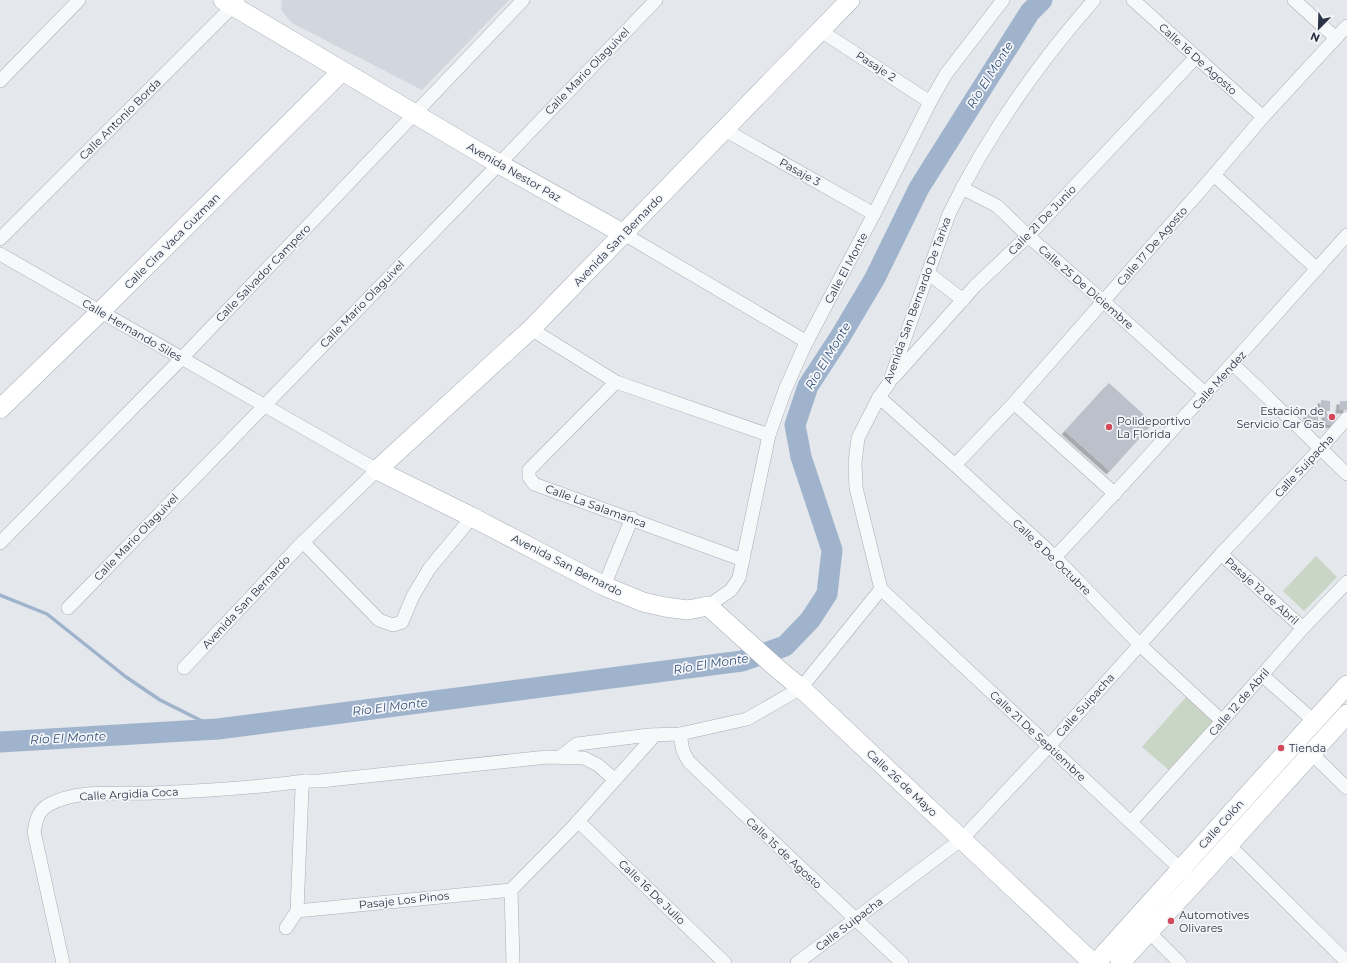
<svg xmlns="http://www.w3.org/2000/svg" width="1347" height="963" viewBox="0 0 1347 963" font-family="Montserrat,sans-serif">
	<defs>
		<filter id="shadow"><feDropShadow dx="-3.5" dy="3.5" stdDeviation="0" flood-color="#0004"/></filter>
	</defs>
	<rect width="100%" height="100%" fill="#e4e7ec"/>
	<polygon fill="#d2d6de" points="282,0 509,0 422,90 292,23 281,10"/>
	<g fill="#c9d6c5">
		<polygon points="1316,556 1337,577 1304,611 1283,591"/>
		<polygon points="1187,696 1215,720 1170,771 1142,747"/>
	</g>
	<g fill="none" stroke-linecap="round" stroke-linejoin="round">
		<polyline stroke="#9fb4cc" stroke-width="3.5" points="0,595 47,614 126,677 160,700 218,729"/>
		<polyline stroke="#9fb4cc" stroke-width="21" points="0,742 218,729 742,661 785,646 810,620 827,594 832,550 801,457 795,425 808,386 840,337 875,278 919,188 1030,12 1042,0"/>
	</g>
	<g fill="#bbc0ca" filter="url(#shadow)">
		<polygon points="1109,383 1153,423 1110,471 1065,431"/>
		<polygon points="1321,400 1330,401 1330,411 1320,411"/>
		<polygon points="1340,401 1347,401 1347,410 1339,410"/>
		<polygon points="1307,414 1318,415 1318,423 1307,423"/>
		<polygon points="1325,414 1337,415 1337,425 1325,424"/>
	</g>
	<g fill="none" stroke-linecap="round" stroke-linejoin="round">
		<g stroke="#a9aeb7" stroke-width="14">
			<g id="street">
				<polyline points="1133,0 1263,117"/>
				<polyline points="1294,0 1336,38"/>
				<polyline points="821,31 930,102"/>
				<polyline points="0,81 79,0"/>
				<polyline points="725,130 874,214"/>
				<polyline points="1214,175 1317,269"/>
				<polyline points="962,188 997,206 1028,236 1103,301 1206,394"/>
				<polyline points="624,234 807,342"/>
				<polyline points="0,239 238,1"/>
				<polyline points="0,254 377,470 299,546 184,668"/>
				<polyline points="928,273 963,300"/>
				<polyline points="531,329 616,382 769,435"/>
				<polyline points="1233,364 1347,474"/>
				<polyline points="893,378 975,286 1028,236 1196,57"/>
				<polyline points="616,382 529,470 529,477 534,484 743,560"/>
				<polyline points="879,397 955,465 1055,557 1140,645 1222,721"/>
				<polyline points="1014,403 1115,494"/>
				<polyline points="955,465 1014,403 1214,175 1263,117 1347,26"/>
				<polyline points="303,542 379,620 393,625 402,622 413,596 429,569 472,517"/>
				<polyline points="0,543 182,358 523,0"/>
				<polyline points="1221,554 1303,628"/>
				<path d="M1055,557C1155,452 1250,343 1347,235"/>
				<polyline points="604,586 632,518"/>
				<polyline points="881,589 1187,875"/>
				<polyline points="708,606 731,590 739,578 769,435 785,390 804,347 874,214 930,102 946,74 1003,0"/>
				<polyline points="68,608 499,164 656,0"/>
				<polyline points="1262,675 1314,721"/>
				<polyline points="680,734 683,751 689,762 902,963"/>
				<polyline points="1312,754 1347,788"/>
				<path d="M560,757L577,744L649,735L680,734L747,719L801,688L881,589L856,488L855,463L858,438L879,397L889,383L949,214C987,136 1037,65 1094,0"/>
				<polyline points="578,821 725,963"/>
				<polyline points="1131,822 1222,721 1303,628 1347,582"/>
				<polyline points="1229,845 1347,962"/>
				<polyline points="297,911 511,890"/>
				<polyline points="286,928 297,911 302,788 305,781 320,781 547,757 584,758 598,765 615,780"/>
				<polyline points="1149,932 1180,963"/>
				<path d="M63,963L34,832C36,820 38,810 50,804C81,788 119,795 152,793C203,791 254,788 305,781"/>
				<polyline points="513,963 511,890 572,828 655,735"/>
				<polyline points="797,963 962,839 1048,747 1221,554 1320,449 1347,418"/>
			</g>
		</g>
		<g stroke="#a9aeb7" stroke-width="20">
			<g id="secondary">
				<polyline points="223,0 499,164 624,234"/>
				<polyline points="850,0 531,329 377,470 472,517 604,586 643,602 665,607 688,610 708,606 779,670 801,688 1093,963"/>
				<polyline points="0,409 100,312 342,71"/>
				<polyline points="1096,963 1347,685"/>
				<polyline points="1120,963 1195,882 1347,714"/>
			</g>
		</g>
		<use href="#street" stroke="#f7f8fa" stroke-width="13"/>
		<use href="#secondary" stroke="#fff" stroke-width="19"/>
	</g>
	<g fill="#d1495b" stroke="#f4f6f9" stroke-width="1.5">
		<circle cx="1332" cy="417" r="4"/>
		<circle cx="1109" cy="427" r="4"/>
		<circle cx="1281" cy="748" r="4"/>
		<circle cx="1171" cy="921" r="4"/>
	</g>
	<g text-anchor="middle" stroke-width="3.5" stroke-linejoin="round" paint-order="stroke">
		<g font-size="11" fill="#2b3445" stroke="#f4f6f9">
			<text transform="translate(1198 59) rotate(42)" y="4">Calle 16 De Agosto</text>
			<text transform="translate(876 66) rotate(33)" y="4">Pasaje 2</text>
			<text transform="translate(587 71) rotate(-46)" y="4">Calle Mario Olaguivel</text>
			<text transform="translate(120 119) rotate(-45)" y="4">Calle Antonio Borda</text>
			<text transform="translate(514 172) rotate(30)" y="4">Avenida Nestor Paz</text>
			<text transform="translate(800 172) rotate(29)" y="4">Pasaje 3</text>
			<text transform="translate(1042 220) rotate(-46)" y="4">Calle 21 De Junio</text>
			<text transform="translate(618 240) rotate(-46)" y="4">Avenida San Bernardo</text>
			<text transform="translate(172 241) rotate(-45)" y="4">Calle Cira Vaca Guzman</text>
			<text transform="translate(1152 246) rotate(-49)" y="4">Calle 17 De Agosto</text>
			<text transform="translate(846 268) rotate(-62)" y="4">Calle El Monte</text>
			<text transform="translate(263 273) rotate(-46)" y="4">Calle Salvador Campero</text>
			<text transform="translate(1086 287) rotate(41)" y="4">Calle 25 De Diciembre</text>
			<text transform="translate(917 300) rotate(-70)" y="4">Avenida San Bernardo De Tarixa</text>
			<text transform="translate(362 304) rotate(-46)" y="4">Calle Mario Olaguivel</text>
			<text transform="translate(132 330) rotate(30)" y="4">Calle Hernando Siles</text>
			<text transform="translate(1219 380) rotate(-48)" y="4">Calle Mendez</text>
			<text transform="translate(1304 466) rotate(-47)" y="4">Calle Suipacha</text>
			<text transform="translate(596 506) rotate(20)" y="4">Calle La Salamanca</text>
			<text transform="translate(136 537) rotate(-46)" y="4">Calle Mario Olaguivel</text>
			<text transform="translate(1052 557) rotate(44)" y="4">Calle 8 De Octubre</text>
			<text transform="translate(567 565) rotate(27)" y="4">Avenida San Bernardo</text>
			<text transform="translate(1262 591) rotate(42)" y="4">Pasaje 12 de Abril</text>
			<text transform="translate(246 602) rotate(-47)" y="4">Avenida San Bernardo</text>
			<text transform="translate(1239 702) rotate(-49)" y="4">Calle 12 de Abril</text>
			<text transform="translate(1085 705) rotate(-48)" y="4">Calle Suipacha</text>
			<text transform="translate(1038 736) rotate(43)" y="4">Calle 21 De Septiembre</text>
			<text transform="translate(902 783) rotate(43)" y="4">Calle 26 de Mayo</text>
			<text transform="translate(129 794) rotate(-3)" y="4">Calle Argidia Coca</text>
			<text transform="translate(1221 824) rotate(-48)" y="4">Calle Colón</text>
			<text transform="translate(784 853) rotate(43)" y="4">Calle 15 de Agosto</text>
			<text transform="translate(652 892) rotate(44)" y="4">Calle 16 De Julio</text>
			<text transform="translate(404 900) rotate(-6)" y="4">Pasaje Los Pinos</text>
			<text transform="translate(849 924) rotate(-37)" y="4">Calle Suipacha</text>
		</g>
		<g font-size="11" fill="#2b3445" stroke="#f4f6f9" text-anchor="start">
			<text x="1324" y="415" text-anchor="end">Estación de<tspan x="1324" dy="13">Servicio Car Gas</tspan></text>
			<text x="1117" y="425">Polideportivo<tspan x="1117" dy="13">La Florida</tspan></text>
			<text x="1289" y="752">Tienda</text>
			<text x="1179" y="919">Automotives<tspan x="1179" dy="13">Olivares</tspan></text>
		</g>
		<g font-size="12" font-style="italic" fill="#34527a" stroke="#f4f6f9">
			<text transform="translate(990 75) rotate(-58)" y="4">Río El Monte</text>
			<text transform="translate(828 356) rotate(-59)" y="4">Río El Monte</text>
			<text transform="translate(711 664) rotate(-9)" y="4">Río El Monte</text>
			<text transform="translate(390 707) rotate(-7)" y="4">Río El Monte</text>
			<text transform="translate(68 738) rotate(-3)" y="4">Río El Monte</text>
		</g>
	</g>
	<g transform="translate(1319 28) rotate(203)" stroke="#f4f6f9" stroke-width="3" paint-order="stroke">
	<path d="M0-3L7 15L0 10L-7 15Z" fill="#2b3445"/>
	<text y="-6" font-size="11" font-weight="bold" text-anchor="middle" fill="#2b3445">N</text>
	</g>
</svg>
